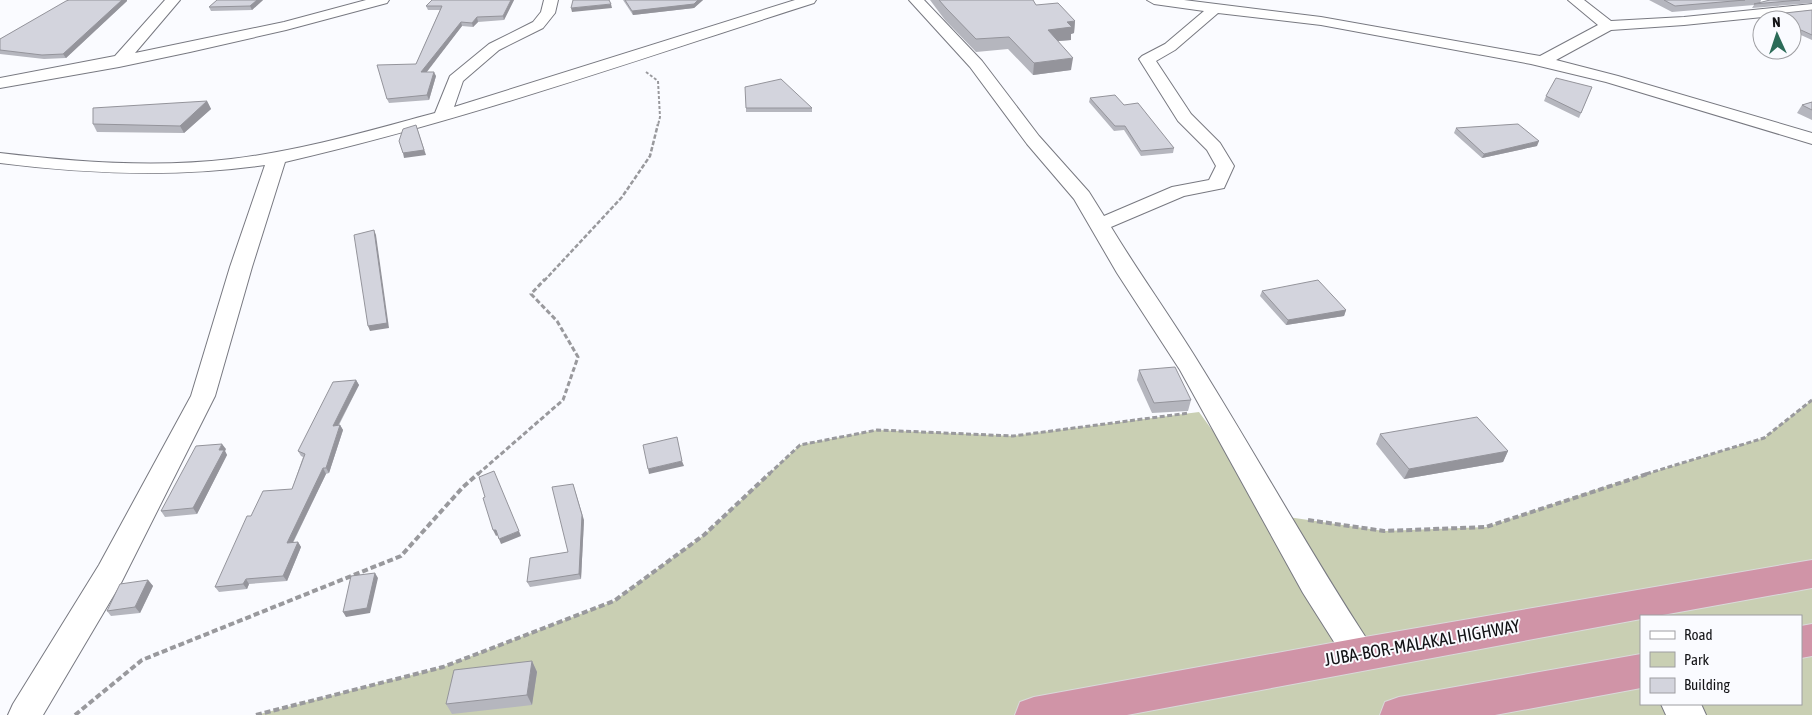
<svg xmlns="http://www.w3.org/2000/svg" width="1812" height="715" viewBox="0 0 1812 715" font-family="'Asap Condensed',sans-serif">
	<rect width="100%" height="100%" fill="#fafbff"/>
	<path fill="#c9cfb3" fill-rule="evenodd" d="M1812,400V715H256L443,667L614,601L704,535L800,445L877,430L1013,436L1199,412L1274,515L1384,531L1486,527L1598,489L1764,438ZM1641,616H1801V704H1641Z"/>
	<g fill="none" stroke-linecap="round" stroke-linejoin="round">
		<g stroke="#787981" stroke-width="2">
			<g id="minor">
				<polygon points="165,0 180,0 135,53 284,22 366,0 389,0 387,3 286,30 190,52 119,67 0,88 0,78 115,56"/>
				<path d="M544,0H558L555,13L543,28L499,50L463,81L454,107L795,0H816L814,3C639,59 464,121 285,162L252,267L215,396L121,583L43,715H8L13,704L99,565L191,396L230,267L265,165C177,178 88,174 0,163V153C76,162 155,168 231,159C300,151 368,131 435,113L450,76L489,44L533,22L541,12Z"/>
				<path d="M909,0H924L982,61L1039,136L1089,192L1104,216L1172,187L1209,180L1216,166L1207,150L1178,121L1139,59L1142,56L1165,44L1204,11L1154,4L1147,0H1184L1321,17L1540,56L1598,25L1568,0H1584L1611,21L1684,17L1812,4V12L1684,25L1611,30L1556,60L1618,76L1812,133V144L1606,82L1531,64L1321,25L1218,13L1175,50L1156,61L1191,114L1220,143L1234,166L1224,188L1184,196L1111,227C1140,275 1173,320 1202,368C1259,460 1311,554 1370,644L1375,654L1370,664L1359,668L1348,664L1303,593L1180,370L1117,273L1074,199L1027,144L970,67Z"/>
				<polygon points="1661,704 1701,704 1706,715 1666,715"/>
			</g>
		</g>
		<g stroke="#d9d9da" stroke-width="2">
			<g id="trunk">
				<polygon points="1812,560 1812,588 1657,616 1641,616 1641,619 1127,715 1015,715 1020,702 1034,697 1359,638"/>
				<polygon points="1812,624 1812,656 1801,658 1801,626"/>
				<polygon points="1641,654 1641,688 1495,715 1380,715 1385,702 1399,697"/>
			</g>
		</g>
		<polyline stroke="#99999d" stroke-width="2" stroke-dasharray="3 2" stroke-linecap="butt" points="646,72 658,81 660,117 658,125"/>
		<polyline stroke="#99999d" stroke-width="2.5" stroke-dasharray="4.5 2" stroke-linecap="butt" points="544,281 622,197 650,156 658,124"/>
		<g stroke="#99999d" stroke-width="3" stroke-dasharray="5 2.5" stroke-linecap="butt">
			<polyline points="478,474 563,400 578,357 557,321 531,294 545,279"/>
			<polyline points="769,474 800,445 877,430 1013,436 1189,413"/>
			<polyline points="1646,474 1764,438 1812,400"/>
		</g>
		<g stroke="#99999d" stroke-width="4" stroke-dasharray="6 3" stroke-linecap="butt">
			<polyline points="1308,520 1384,531 1486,527 1650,473"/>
			<polyline points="75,715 142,660 401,556 463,487 479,473"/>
			<polyline points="256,715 443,667 614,601 704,535 770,473"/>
		</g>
		<use href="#minor" fill="#fff" fill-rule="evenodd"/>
		<use href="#trunk" fill="#d094a7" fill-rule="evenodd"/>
	</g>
	<g fill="#b5b6be">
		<polygon points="69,0 127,0 127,1 66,58 44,59 0,54 0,39"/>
		<polygon points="217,0 263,0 252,10 211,11 209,7"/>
		<polygon points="432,0 514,0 504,20 478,22 473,27 462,26 426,72 436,76 429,100 389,103 387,99 416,64 440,10 428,10 426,6"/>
		<polygon points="623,0 703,0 694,8 633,15"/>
		<polygon points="930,0 1033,0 1036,5 1075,21 1074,33 1071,34 1071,40 1058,41 1071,70 1033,75 1008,49 976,52 945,20"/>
		<polygon points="1649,0 1761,0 1760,3 1770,0 1812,0 1812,3 1752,8 1754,5 1672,12"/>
		<polygon points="1812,10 1812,40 1792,31 1792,20 1767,20 1764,19 1767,15"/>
		<polygon points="1592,87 1579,118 1544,101 1546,96"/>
		<polygon points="1090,98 1124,105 1174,148 1173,153 1141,156 1124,130 1114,131 1089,102"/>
		<polygon points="207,101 211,109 184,133 97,132 93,124"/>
		<polygon points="1812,102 1812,120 1797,113 1802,105"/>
		<rect x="746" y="108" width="66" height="4"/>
		<polygon points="1456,128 1537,146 1482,158 1454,133"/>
		<polygon points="1262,291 1346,310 1344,316 1286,325 1260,296"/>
		<polygon points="1139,370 1191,400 1188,411 1152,413 1137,380"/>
		<polygon points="356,380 359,385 339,425 340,425 343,430 329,473 326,474 293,543 298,542 301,547 287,581 249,584 247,589 219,592 215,587 251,516 292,489 303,457 301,456 298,451"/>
		<polygon points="1380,434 1508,451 1503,462 1404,479 1376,444"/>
		<polygon points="226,449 225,451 227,455 197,514 165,517 161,511"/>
		<polygon points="584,520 581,579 530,587 527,582 568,552"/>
		<polygon points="148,580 153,586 140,613 111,616 107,611"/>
		<polygon points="532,661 537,672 532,705 452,714 446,704"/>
	</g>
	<g fill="#94949b">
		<polygon points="122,0 127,0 127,1 66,58 63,54"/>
		<polygon points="257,0 263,0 252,10 250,6"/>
		<polygon points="511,0 514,0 504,20 503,16"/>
		<polygon points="698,0 703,0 694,8 633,15 632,11"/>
		<polygon points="611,4 612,8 572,12 571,8"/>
		<polygon points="477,17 478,22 473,27 472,23"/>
		<polygon points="1075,21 1074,33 1071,34 1071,40 1047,42 1048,30 1067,22"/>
		<polygon points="461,22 462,26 423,77 421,72"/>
		<polygon points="1073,58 1071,70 1033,75 1034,63"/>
		<polygon points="434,72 436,76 429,100 427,95"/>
		<polygon points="207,101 211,109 184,133 180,126"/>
		<polygon points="416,125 426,155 404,158 403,153"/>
		<polygon points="1539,141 1537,146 1482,158 1484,154"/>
		<polygon points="374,230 376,235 389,328 370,331 368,326"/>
		<polygon points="1346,310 1344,316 1286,325 1288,320"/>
		<polygon points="356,380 359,385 335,431 333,426"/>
		<polygon points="340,425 343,430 329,473 326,468"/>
		<polygon points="222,444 226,449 225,451 227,455 197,514 193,508"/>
		<polygon points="1508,451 1503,462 1404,479 1409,469"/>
		<polygon points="682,461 684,466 649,474 648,469"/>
		<polygon points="323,468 326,474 290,548 287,543"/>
		<polygon points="573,484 584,520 581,579 579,574"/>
		<polygon points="493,530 496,530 498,535 496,536"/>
		<polygon points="519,531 521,536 501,544 499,539"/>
		<polygon points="298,542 301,547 287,581 283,576"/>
		<polygon points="375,573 378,578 370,613 346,617 343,612"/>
		<polygon points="246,579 249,584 247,589 243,584"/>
		<polygon points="148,580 153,586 140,613 135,607"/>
		<polygon points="532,661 537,672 532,705 527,695"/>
	</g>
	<g fill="#d3d4dd" stroke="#94949b">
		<polygon points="69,0 122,0 63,54 42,55 0,50 0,39 66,1"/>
		<polygon points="217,0 257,0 250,6 209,7"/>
		<polygon points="432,0 511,0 503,16 477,17 472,23 461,22 421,72 434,72 427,95 387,99 377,65 416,64 442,6 426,6"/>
		<polygon points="573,0 609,0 611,4 571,8"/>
		<polygon points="625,0 698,0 694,4 632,11"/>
		<polygon points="939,0 1033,0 1036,5 1058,3 1075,21 1067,22 1072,27 1048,30 1073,58 1034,63 1009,37 976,39 946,8"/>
		<polygon points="1664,0 1745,0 1675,6"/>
		<polygon points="1770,0 1800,0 1754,4"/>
		<polygon points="1812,10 1812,35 1792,26 1792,20 1779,20 1767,15"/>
		<polygon points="1556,78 1592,87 1581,113 1546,96"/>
		<polygon points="781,79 812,108 746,108 745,87"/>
		<polygon points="1115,95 1124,105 1138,103 1174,148 1141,151 1125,126 1115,126 1090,98"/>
		<polygon points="207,101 180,126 93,124 93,108"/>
		<polygon points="1812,102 1812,110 1802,105"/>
		<polygon points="1518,124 1539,141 1484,154 1456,128"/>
		<polygon points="416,125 424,150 403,153 399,141 403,129"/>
		<polygon points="374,230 387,323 368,326 354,235"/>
		<polygon points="1318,280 1346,310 1288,320 1262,291"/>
		<polygon points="1175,367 1191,400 1154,403 1139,370"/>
		<polygon points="356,380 333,426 340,425 326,468 323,468 287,543 298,542 283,576 246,579 243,584 215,587 247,516 251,516 263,491 292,489 305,454 298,451 333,382"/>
		<polygon points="1477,417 1508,451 1409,469 1380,434"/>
		<polygon points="677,437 682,461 648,469 643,445"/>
		<polygon points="222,444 219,450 224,450 193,508 161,511 196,446"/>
		<polygon points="494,471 519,531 499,539 496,530 493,530 483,498 485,497 479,477"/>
		<polygon points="573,484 582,515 579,574 527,582 530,558 568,552 552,487"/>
		<polygon points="375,573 367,608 343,612 351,576"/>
		<polygon points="148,580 135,607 107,611 120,584"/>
		<polygon points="532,661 527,695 446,704 454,670"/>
	</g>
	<g text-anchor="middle" stroke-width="4" stroke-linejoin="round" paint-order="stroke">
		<g font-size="18" fill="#131316" stroke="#fafbff">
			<text transform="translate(1422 643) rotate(-10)" y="6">JUBA-BOR-MALAKAL HIGHWAY</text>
		</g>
	</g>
	<rect x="1640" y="615" width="162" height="90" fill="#fafbff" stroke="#9e9ea2"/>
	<rect x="1650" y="631" width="25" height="8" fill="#ffffff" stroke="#9e9ea2"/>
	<text x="1684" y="640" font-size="15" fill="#131316">Road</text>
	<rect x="1650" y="652" width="25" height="15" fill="#c9cfb3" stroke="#9e9ea2"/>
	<text x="1684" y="665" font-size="15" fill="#131316">Park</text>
	<rect x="1650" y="678" width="25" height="15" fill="#d3d4dd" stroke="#9e9ea2"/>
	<text x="1684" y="690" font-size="15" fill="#131316">Building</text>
	<g transform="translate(1777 35) rotate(357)"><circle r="24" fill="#fafbff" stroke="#9e9ea2"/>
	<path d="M0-4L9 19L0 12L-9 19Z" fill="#2c6b58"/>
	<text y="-8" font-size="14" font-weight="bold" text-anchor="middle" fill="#131316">N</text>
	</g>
</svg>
